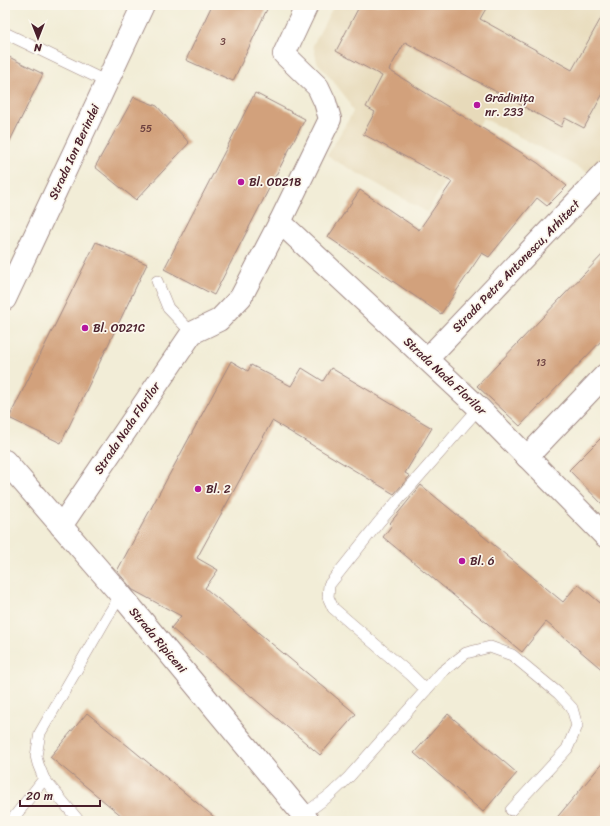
<svg xmlns="http://www.w3.org/2000/svg" width="610" height="826" viewBox="0 0 610 826" font-family="Sriracha,sans-serif">
	<rect width="100%" height="100%" fill="#fbf7ec"/>
	<filter id="ink" filterUnits="userSpaceOnUse"><feTurbulence type="fractalNoise" baseFrequency=".025" numOctaves="2"/><feDisplacementMap in="SourceGraphic" scale="8" xChannelSelector="R" yChannelSelector="G"/><feConvolveMatrix kernelMatrix="1 2 1 2 8 2 1 2 1" color-interpolation-filters="sRGB"/></filter>
	<filter id="wash" filterUnits="userSpaceOnUse"><feTurbulence type="fractalNoise" baseFrequency=".012" numOctaves="4" result="noise"/><feDisplacementMap in="SourceGraphic" scale="16" xChannelSelector="R" yChannelSelector="G"/><feGaussianBlur stdDeviation="0.9" result="paint"/><feColorMatrix in="noise" values="0 0 0 0 0 0 0 0 0 0 0 0 0 0 0 0 0 1.4 0 .05"/><feComposite in="paint" operator="in"/></filter>
	<g filter="url(#wash)">
		<rect width="100%" height="100%" fill="#f2edd7"/>
		<polygon fill="#e7daba" points="334,5 605,5 605,154 587,172 483,118 427,212 327,156 353,112 347,99 333,81 317,62 313,45"/>
		<g id="blocks">
			<g fill="#d2a17b">
				<polygon points="212,5 269,5 233,81 186,60"/>
				<polygon points="360,5 488,5 480,19 572,70 605,11 605,90 584,128 565,118 561,127 405,42 389,70 538,163 567,186 547,206 537,198 489,257 482,253 441,314 328,237 360,190 419,230 452,182 363,134 375,112 366,107 382,76 336,51"/>
				<polygon points="5,55 43,74 5,151"/>
				<polygon points="255,93 305,119 214,295 164,269"/>
				<polygon points="134,97 157,106 189,143 136,200 95,167"/>
				<polygon points="96,242 147,264 61,443 9,418"/>
				<polygon points="605,252 605,337 520,426 477,386"/>
				<polygon points="231,361 248,371 251,365 291,386 302,368 323,381 331,368 432,428 405,473 410,476 394,494 272,421 197,558 218,570 205,588 356,714 320,755 171,628 181,616 133,590 117,571"/>
				<polygon points="605,434 605,507 569,470"/>
				<polygon points="421,485 563,602 578,584 605,607 605,672 546,622 522,652 383,537 392,525 390,523"/>
				<polygon points="87,713 128,746 219,821 128,821 50,757"/>
				<polygon points="448,714 517,773 483,812 414,753"/>
				<polygon points="605,760 605,821 554,821"/>
			</g>
		</g>
	</g>
	<g filter="url(#ink)">
		<use href="#blocks" fill-opacity="0" stroke="#9e8681" stroke-width="1"/>
		<g fill="none" stroke-linecap="round" stroke-linejoin="round">
			<g stroke="#9e8681" stroke-width="12">
				<g id="service">
					<polyline points="5,33 107,82"/>
					<polyline points="157,281 168,308 192,333"/>
					<polyline points="426,690 411,675 333,608 328,597 329,585 379,522 479,408"/>
					<polyline points="303,815 330,795 349,777 442,672 466,653 490,647 512,655 558,693 572,708 577,726 567,749 511,810"/>
					<polyline points="11,821 44,779"/>
					<polyline points="79,821 44,779 38,764 36,756 40,733 107,617 121,595"/>
				</g>
			</g>
			<g stroke="#9e8681" stroke-width="24">
				<g id="minor">
					<polyline points="280,222 479,408 605,536"/>
					<polyline points="5,299 143,5"/>
					<polyline points="427,359 605,172"/>
					<polyline points="527,457 605,375"/>
					<polyline points="5,461 121,595 308,821"/>
					<polyline points="61,526 192,333 219,320 241,297 280,222 330,119 325,102 318,87 284,54 307,5"/>
				</g>
			</g>
			<use href="#service" stroke="#fff" stroke-width="11"/>
			<use href="#minor" stroke="#fff" stroke-width="22"/>
		</g>
	</g>
	<g fill="#b5179e" stroke="#fbf7ec" stroke-width="1.5">
		<circle cx="477" cy="105" r="4"/>
		<circle cx="241" cy="182" r="4"/>
		<circle cx="85" cy="328" r="4"/>
		<circle cx="198" cy="489" r="4"/>
		<circle cx="462" cy="561" r="4"/>
	</g>
	<g text-anchor="middle" stroke-width="3.5" stroke-linejoin="round" paint-order="stroke">
		<g font-size="10" fill="#6c403f">
			<text x="223" y="45">3</text>
			<text x="146" y="132">55</text>
			<text x="541" y="366">13</text>
		</g>
		<g font-size="12" fill="#4a1f2b" stroke="#fbf7ec" text-anchor="start">
			<text x="485" y="102">Grădinița<tspan x="485" dy="14">nr. 233</tspan></text>
			<text x="249" y="186">Bl. OD21B</text>
			<text x="93" y="332">Bl. OD21C</text>
			<text x="206" y="493">Bl. 2</text>
			<text x="470" y="565">Bl. 6</text>
		</g>
		<g font-size="12" fill="#4a1f2b" stroke="#fbf7ec">
			<text transform="translate(74 152) rotate(-65)" y="4">Strada Ion Berindei</text>
			<text transform="translate(516 266) rotate(-46)" y="4">Strada Petre Antonescu, Arhitect</text>
			<text transform="translate(445 376) rotate(43)" y="4">Strada Nada Florilor</text>
			<text transform="translate(127 428) rotate(-56)" y="4">Strada Nada Florilor</text>
			<text transform="translate(158 640) rotate(50)" y="4">Strada Ripiceni</text>
		</g>
	</g>
	<rect width="610" height="826" fill="none" stroke="#fbf7ec" stroke-width="20"/>
	<g transform="translate(38 38) rotate(180)" stroke="#fbf7ec" stroke-width="3" paint-order="stroke">
	<path d="M0-3L7 15L0 10L-7 15Z" fill="#4a1f2b"/>
	<text y="-6" font-size="11" font-weight="bold" text-anchor="middle" fill="#4a1f2b">N</text>
	</g>
	<path d="M20 800v6h80v-6" fill="none" stroke="#4a1f2b" stroke-width="2"/>
	<text x="26" y="800" font-size="12" fill="#4a1f2b" stroke="#fbf7ec" stroke-width="3" paint-order="stroke">20 m</text>
</svg>
